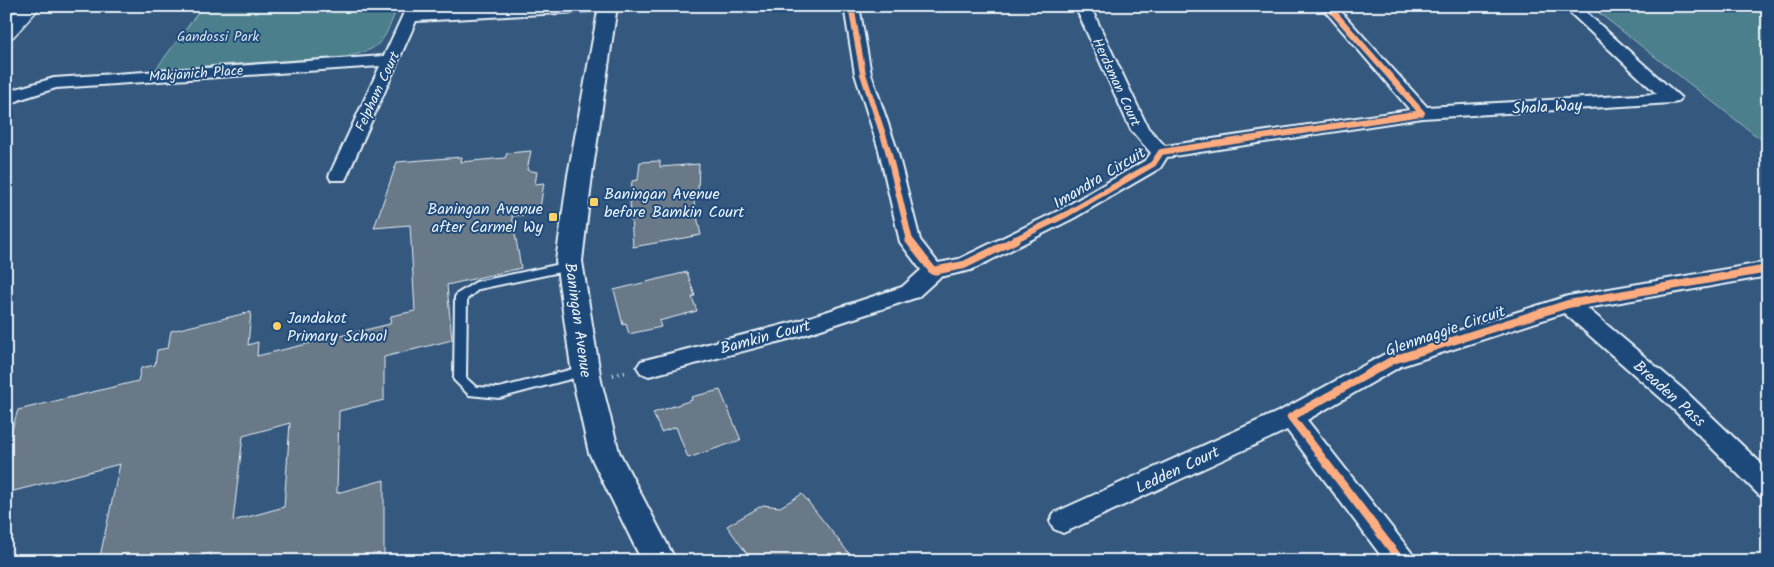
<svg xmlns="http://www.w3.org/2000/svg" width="1774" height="567" viewBox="0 0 1774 567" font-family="Kalam,sans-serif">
	<rect width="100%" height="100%" fill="#35587e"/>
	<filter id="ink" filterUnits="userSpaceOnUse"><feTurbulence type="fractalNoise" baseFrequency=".02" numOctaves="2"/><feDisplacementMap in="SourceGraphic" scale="10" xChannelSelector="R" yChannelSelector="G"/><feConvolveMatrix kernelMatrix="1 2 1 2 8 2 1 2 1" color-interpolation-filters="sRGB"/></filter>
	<g filter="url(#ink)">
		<g fill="#4c7f8b" stroke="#9ab8c2">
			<path d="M203,6H398C383,41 384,49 345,57L156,69Z"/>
			<polygon points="1590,6 1768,6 1768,145"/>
		</g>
		<g fill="#697988" stroke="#e8f1f8" fill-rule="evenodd">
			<path d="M531,151L527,170L537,172L535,184L544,183L539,214L512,216L521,268L447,285L452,340L384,357V400L339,411L337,493L384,480V561H210L211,553L183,561H99L120,464L6,493V448L18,410L138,381L141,368L155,365L157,350L168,348L171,331L251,312L248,345L258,342L257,356L390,324L391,316L415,311L410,225L374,228L397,162L462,157L461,162L505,158L507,153ZM290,423L284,507L233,521L243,436Z"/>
			<polygon points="660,161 660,167 699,164 698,192 692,193 701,235 633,247 630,201 632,181 638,180 640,162"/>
			<polygon points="687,272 695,296 692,297 697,311 659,321 661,327 629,334 626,324 623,325 614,290"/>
			<polygon points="720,390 741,440 688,458 676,427 661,432 653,413 692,400 691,397"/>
			<polygon points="802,494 855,561 752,561 727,526 763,505 780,507"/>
		</g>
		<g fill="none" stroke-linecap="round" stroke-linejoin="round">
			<g stroke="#e8f1f8" stroke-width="4">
				<polygon id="service" points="570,262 576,266 574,269 479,289 467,299 466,378 476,387 499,388 585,366 589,368 591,371 589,374 499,398 469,395 454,380 455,297 457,294 476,282"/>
			</g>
			<g stroke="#e8f1f8" stroke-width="4">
				<g id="minor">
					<polygon points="407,6 422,6 420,12 515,6 603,6 596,11 416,21 347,176 345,180 331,180 329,176 380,66 56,88 21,99 6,107 6,93 9,91 54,78 384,56"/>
					<polygon points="844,6 859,6 871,74 897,150 920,240 938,263 959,259 1060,210 1146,160 1151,153 1131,130 1075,6 1090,6 1148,128 1165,146 1410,110 1321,6 1336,6 1427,107 1657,94 1563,6 1579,6 1681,98 1678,102 1672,103 1422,118 1167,157 1160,168 1074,218 971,270 940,277 918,297 800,336 649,376 641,373 637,367 641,361 798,321 902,287 921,270 900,242 879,150 855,74"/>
					<polygon points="1768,262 1768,276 1587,308 1685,391 1768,470 1768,498 1759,495 1669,405 1564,313 1401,366 1307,420 1411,552 1415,561 1385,561 1287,430 1072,529 1063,533 1054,529 1050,521 1054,513 1282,410 1385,354 1568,296"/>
				</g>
			</g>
			<g stroke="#e8f1f8" stroke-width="4">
				<polygon id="tertiary" points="599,6 617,6 592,175 582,261 601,381 619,452 676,561 642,561 589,453 573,381 556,261 568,175"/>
			</g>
			<g stroke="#e8f1f8" stroke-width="3">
				<polygon id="secondary" points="20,6 41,6 13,37 6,39 6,21"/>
			</g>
			<polyline stroke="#e8f1f8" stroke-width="4" stroke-dasharray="1 4.5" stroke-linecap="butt" points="613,375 627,372"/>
			<use href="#service" fill="#1f4a7a" fill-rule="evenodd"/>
			<use href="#minor" fill="#1f4a7a" fill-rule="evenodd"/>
			<use href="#tertiary" fill="#1f4a7a" fill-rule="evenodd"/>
			<use href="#secondary" fill="#1f4a7a" fill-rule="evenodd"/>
			<g stroke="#1f4a7a" stroke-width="9">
				<g id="cycleway-far1">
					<polyline points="851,6 863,74 888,150 910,241"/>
					<polyline points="1012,241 1067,214 1153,164 1161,152 1422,113 1328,6"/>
				</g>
			</g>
			<g stroke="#1f4a7a" stroke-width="11">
				<g id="cycleway">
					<polyline points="909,240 933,271 964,265 1015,240"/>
					<polyline points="1401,561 1291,417 1393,360 1568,304 1768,269"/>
				</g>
			</g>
			<use href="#cycleway-far1" stroke="#ffac80" stroke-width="6"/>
			<use href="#cycleway" stroke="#ffac80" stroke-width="8"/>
		</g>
	</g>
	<g fill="#ffd166" stroke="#1f4a7a" stroke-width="2">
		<rect x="589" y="197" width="10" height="10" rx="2.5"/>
		<rect x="548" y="212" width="10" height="10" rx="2.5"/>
		<circle cx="277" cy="326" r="5"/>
	</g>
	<g text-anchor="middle" stroke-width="4" stroke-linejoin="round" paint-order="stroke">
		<g font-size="14" fill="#d1e0e8" stroke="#1f4a7a">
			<text x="218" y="41">Gandossi Park</text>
		</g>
		<g font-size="14" fill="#e8f1f8" stroke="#1f4a7a">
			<text transform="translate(196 73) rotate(-4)" y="5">Makjanich Place</text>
			<text transform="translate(1117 82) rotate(65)" y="5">Herdsman Court</text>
			<text transform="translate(377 91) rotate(-65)" y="5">Felpham Court</text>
		</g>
		<g font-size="16" fill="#e8f1f8" stroke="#1f4a7a">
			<text transform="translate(1547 106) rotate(-3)" y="6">Shala Way</text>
			<text transform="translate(1099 177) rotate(-31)" y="6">Imandra Circuit</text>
			<text transform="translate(579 320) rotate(82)" y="6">Baningan Avenue</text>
			<text transform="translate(1445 330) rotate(-19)" y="6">Glenmaggie Circuit</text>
			<text transform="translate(765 336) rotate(-15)" y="6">Bamkin Court</text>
			<text transform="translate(1670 393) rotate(42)" y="6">Breaden Pass</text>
			<text transform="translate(1177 469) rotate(-25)" y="6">Ledden Court</text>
		</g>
		<g font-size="16" fill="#e8f1f8" stroke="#1f4a7a" text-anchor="start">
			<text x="604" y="199">Baningan Avenue<tspan x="604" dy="18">before Bamkin Court</tspan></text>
			<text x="543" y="214" text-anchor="end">Baningan Avenue<tspan x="543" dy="18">after Carmel Wy</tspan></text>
			<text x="287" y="323">Jandakot<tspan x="287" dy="18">Primary School</tspan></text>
		</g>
	</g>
	<rect width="1774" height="567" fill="none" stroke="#1f4a7a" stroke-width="25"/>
	<rect x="12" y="12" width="1749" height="542" fill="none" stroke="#e8f1f8" stroke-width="2" filter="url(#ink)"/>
</svg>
